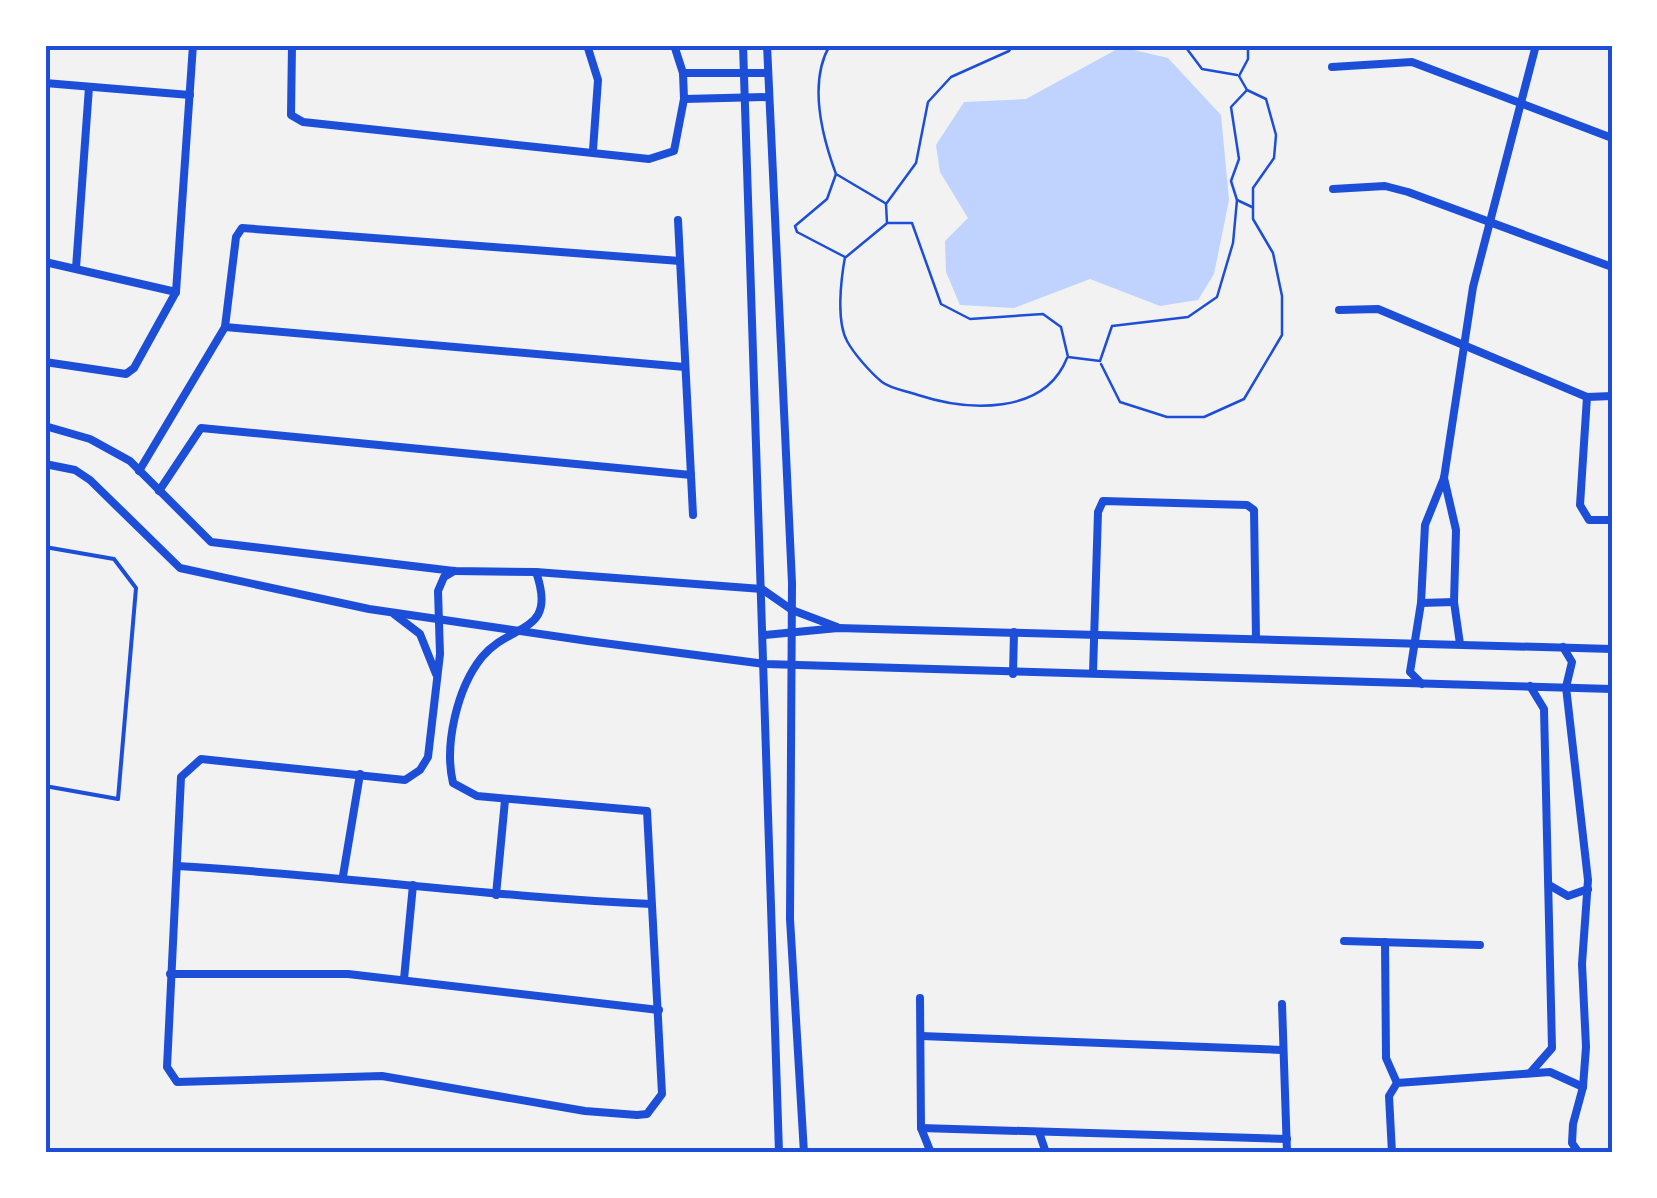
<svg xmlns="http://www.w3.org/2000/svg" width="1657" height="1198" viewBox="0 0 1657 1198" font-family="'Alegreya Sans',sans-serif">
	<rect width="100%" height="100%" fill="#f2f2f2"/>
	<polygon fill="#bfd3fe" points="1121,47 1168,58 1221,115 1229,200 1214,274 1198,300 1160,306 1090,279 1014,308 960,305 946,272 945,241 968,218 940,172 936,145 964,102 1026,99"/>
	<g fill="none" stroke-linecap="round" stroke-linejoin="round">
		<g stroke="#1d4ed8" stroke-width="2.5">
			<path d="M830,45C808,82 822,136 836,174L827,199L795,226L797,232L845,257C841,279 836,321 847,341C854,354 871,373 882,382C891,389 907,391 918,395C967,411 1044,416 1067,358"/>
			<polyline points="1013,45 1009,51 951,77 928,102 916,163 886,204 887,223 912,223 941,304 970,319 1043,314 1061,327 1068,357 1100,361 1112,326 1188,317 1217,297 1233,243 1237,200 1231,181 1239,159 1231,107 1247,90"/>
			<polyline points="1184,45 1202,69 1237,75"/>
			<polyline points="836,174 885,203"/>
			<polyline points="1237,200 1252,207"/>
			<polyline points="846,257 886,224"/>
			<polyline points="1101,364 1120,402 1167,417 1204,417 1244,399 1282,335 1282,296 1273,253 1253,219 1253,188 1274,158 1276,135 1266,99 1247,90 1239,76 1248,59 1248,45"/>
		</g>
		<polyline stroke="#1d4ed8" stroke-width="4" points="45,547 114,559 136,588 118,799 45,786"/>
		<g stroke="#1d4ed8" stroke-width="8">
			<polyline points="292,45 291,115 303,122 649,159 674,151 684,99 683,73 674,45"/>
			<polyline points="587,45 598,80 593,150"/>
			<polyline points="743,45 779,1153"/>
			<polyline points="767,45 792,583 790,919 804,1153"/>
			<polyline points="1332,67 1412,62 1612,138"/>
			<polyline points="683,73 768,73"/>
			<polyline points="45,83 190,95"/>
			<polyline points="684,99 769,97"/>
			<polyline points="1333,189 1385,186 1408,192 1612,267"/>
			<polyline points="678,220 693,515"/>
			<polyline points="45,262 176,292"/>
			<polyline points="76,268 89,87"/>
			<polyline points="1339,310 1378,309 1587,397 1612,396"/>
			<polyline points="225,327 685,367"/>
			<polyline points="45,362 126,374 134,368 176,292 193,45"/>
			<polyline points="1587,397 1580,505 1589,520 1612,520"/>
			<polyline points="45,426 90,439 130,461 211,542 454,571 536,572 762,589 792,610 837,627"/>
			<polyline points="45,464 75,470 90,480 180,568 369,609 588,641 765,664 1612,689"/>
			<polyline points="139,471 225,327 236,237 242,228 680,261"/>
			<polyline points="1444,478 1456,530 1454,602 1460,644"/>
			<polyline points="159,491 201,428 691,475"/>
			<path d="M454,571L444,577L438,591L440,654L428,757L420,770L405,780L201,759L181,777L167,1067L177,1082L382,1076L585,1111L637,1115L647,1114L662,1094L647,811L477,796L453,783C444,745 457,688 482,657C511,622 558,635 536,572"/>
			<polyline points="1421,603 1454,602"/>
			<polyline points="394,614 420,634 436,674"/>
			<polyline points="765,635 838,628 1612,649"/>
			<polyline points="1563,647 1572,662 1566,687 1588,880 1582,964 1586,1047 1583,1087 1573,1124 1572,1143 1579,1153"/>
			<polyline points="1093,673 1098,512 1103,501 1247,505 1254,510 1256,638"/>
			<polyline points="1013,674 1014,632"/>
			<polyline points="1422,684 1410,672 1421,603 1425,525 1444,478 1473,287 1536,45"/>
			<polyline points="1530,686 1544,709 1552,1048 1531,1072"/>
			<path d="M177,866C336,875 492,897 651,904"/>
			<polyline points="343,876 360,774"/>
			<polyline points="1549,885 1568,896 1588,889"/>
			<polyline points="496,895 505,800"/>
			<polyline points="1344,941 1480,945"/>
			<polyline points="1385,942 1386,1058 1397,1083"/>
			<polyline points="170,974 348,974 659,1010"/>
			<polyline points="404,979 413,885"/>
			<polyline points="920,998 921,1128 931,1153"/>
			<polyline points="1282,1004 1287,1153"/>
			<polyline points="921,1036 1282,1050"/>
			<polyline points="921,1128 1287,1139"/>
			<polyline points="1039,1132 1046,1153"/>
			<polyline points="1392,1153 1389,1096 1397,1083 1550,1072 1583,1087"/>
		</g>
	</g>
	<rect width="1657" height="1198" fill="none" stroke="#ffffff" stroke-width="95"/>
	<rect x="48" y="48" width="1562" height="1102" fill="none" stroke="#1d4ed8" stroke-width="4"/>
</svg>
